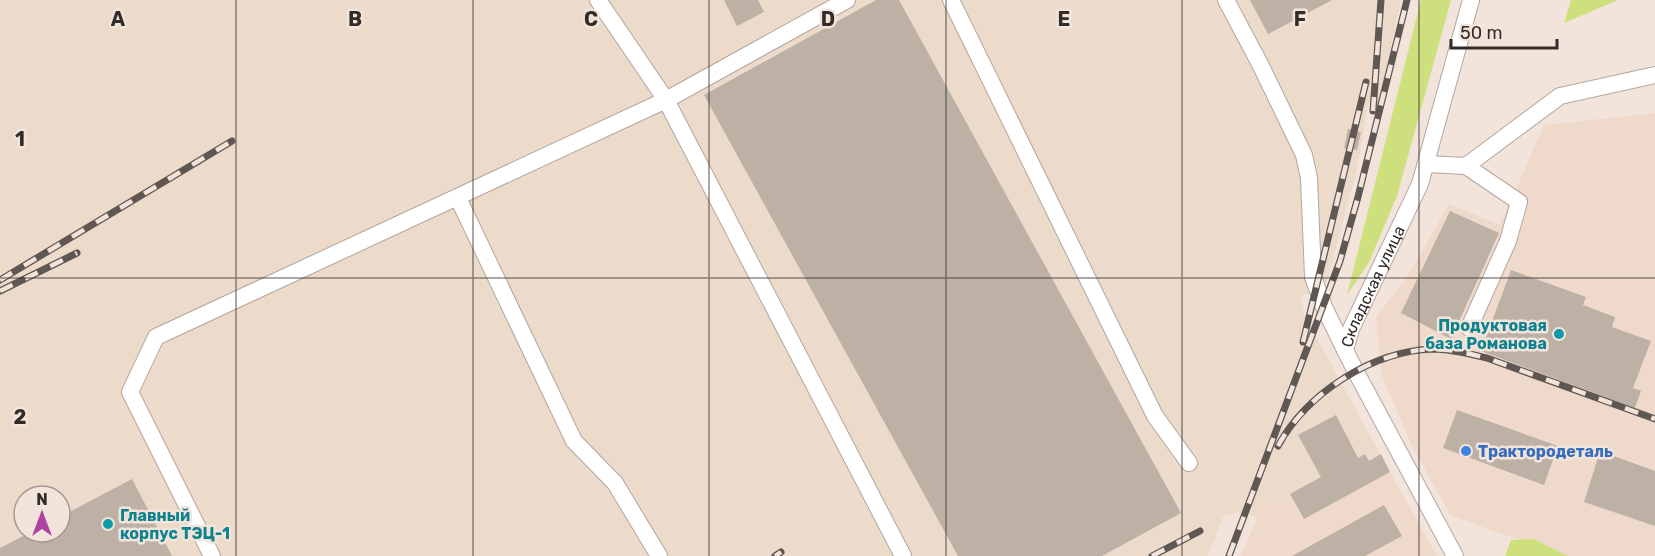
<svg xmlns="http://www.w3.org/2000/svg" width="1655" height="556" viewBox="0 0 1655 556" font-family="Rubik,sans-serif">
	<rect width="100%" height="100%" fill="#f3e4db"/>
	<g fill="#eed9cb">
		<polygon points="1655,113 1655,556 1566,556 1451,516 1412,446 1382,376 1376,316 1406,279 1449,204 1500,225 1544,125"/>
		<polygon points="1376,447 1437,556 1241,556 1261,509"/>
	</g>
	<path fill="#ecdaca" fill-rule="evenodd" d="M0,0H1401L1378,105L1368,104L1356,174L1324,292L1301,295L1303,312L1376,447L1261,509L1257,518L1243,512L1224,515L1208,556H0ZM24,496H60V532H24Z"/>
	<g fill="#cedf7d">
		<polygon points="1421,0 1451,0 1397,196 1369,262 1347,295"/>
		<polygon points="1571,0 1618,0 1564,23"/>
		<polygon points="1533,539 1568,556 1505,556 1511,540"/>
	</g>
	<g fill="#bdb1a6">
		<polygon points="724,0 758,0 764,12 737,26"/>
		<polygon points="876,0 899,0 1181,513 1102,556 958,556 704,95"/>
		<polygon points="1250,0 1332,0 1268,34"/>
		<polygon points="1348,129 1361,132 1357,150 1344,148"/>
		<polygon points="1450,211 1499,233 1451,339 1401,313"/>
		<polygon points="1511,270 1586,297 1583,305 1615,317 1612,327 1651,341 1633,388 1641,391 1635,408 1481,351"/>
		<polygon points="1457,410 1558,446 1544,485 1443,448"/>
		<polygon points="1336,415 1358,458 1365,454 1369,461 1381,454 1390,472 1304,519 1290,494 1321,477 1298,435"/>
		<polygon points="1600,451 1655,471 1655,526 1584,502"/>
		<polygon points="132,479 172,556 0,556 0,548 31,532 60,532 60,517"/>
		<polygon points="1384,505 1402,536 1365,556 1292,556"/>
	</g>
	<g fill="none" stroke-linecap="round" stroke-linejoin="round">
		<g stroke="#b4a69d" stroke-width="18">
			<g id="minor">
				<polyline points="598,0 666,100 903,556"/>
				<polyline points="951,0 1155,416 1189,463"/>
				<polyline points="1226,0 1260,64 1304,155 1309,178 1313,277 1324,307 1345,350"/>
				<polyline points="1426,164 1466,166 1560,96 1655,75"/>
				<polyline points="1466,166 1519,202 1508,241 1469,328"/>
				<polyline points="458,198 574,441 615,483 659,556"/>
				<polyline points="212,556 130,392 156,337 666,100 847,0"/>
				<path id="s1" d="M1455,556L1356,372L1345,350L1351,329L1420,184L1471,0"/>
			</g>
		</g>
		<use href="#minor" stroke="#fff" stroke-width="16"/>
		<g stroke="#5f5752" stroke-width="7">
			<g id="rail">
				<polyline points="1373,111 1381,0"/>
				<polyline points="0,280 232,141"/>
				<polyline points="0,291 77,253"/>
				<polyline points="1303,342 1366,82"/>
				<path d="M1278,446C1307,393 1372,351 1433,349C1451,349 1470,354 1487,358L1655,419"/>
				<polyline points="775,556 781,552"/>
				<polyline points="1152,556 1200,531"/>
				<polyline points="1229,556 1340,261 1358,197 1407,0"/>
			</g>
		</g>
		<use href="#rail" stroke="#f3e4db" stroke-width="4.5" stroke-dasharray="14" stroke-linecap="butt"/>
	</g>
	<path fill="none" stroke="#322c28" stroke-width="1.5" stroke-opacity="0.55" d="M236,0V556M473,0V556M709,0V556M946,0V556M1182,0V556M1419,0V556M0,278H1655"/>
	<g fill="#0f9aa8" stroke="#f3e4db" stroke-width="2">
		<circle cx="1559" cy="334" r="6"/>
		<circle cx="108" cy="524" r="6"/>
	</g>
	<circle fill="#3f7fe0" stroke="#f3e4db" stroke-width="2" cx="1466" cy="451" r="6"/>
	<g text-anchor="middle" stroke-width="5" stroke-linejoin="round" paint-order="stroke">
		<g font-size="16" fill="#322c28" stroke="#f3e4db">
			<text dy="6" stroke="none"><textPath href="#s1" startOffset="303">Складская улица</textPath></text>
		</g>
		<g font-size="16" font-weight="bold" fill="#0d838f" stroke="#f3e4db" text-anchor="end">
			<text x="1547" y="331">Продуктовая<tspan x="1547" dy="18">база Романова</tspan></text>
			<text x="120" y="521" text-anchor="start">Главный<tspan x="120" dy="18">корпус ТЭЦ-1</tspan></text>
		</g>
		<g font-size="16" font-weight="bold" fill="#366cbe" stroke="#f3e4db" text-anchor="start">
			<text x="1478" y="457">Трактородеталь</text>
		</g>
	</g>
	<g font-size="20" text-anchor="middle" font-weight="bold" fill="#322c28" stroke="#f3e4db" stroke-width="5" stroke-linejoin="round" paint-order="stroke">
		<text x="118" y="26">A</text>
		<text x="355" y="26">B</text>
		<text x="591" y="26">C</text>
		<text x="828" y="26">D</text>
		<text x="1064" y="26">E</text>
		<text x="1300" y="26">F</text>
		<text x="20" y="146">1</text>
		<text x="20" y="424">2</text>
	</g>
	<g transform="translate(42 514)"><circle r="28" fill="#f3e4db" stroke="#a69a93" stroke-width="1.5"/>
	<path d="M0-4.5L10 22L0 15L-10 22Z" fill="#af43a2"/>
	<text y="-9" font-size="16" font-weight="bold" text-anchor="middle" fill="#322c28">N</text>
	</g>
	<path d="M1451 39v9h106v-9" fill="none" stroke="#322c28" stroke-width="3"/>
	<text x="1460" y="39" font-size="18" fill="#322c28" stroke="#f3e4db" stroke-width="4.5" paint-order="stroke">50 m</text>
</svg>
